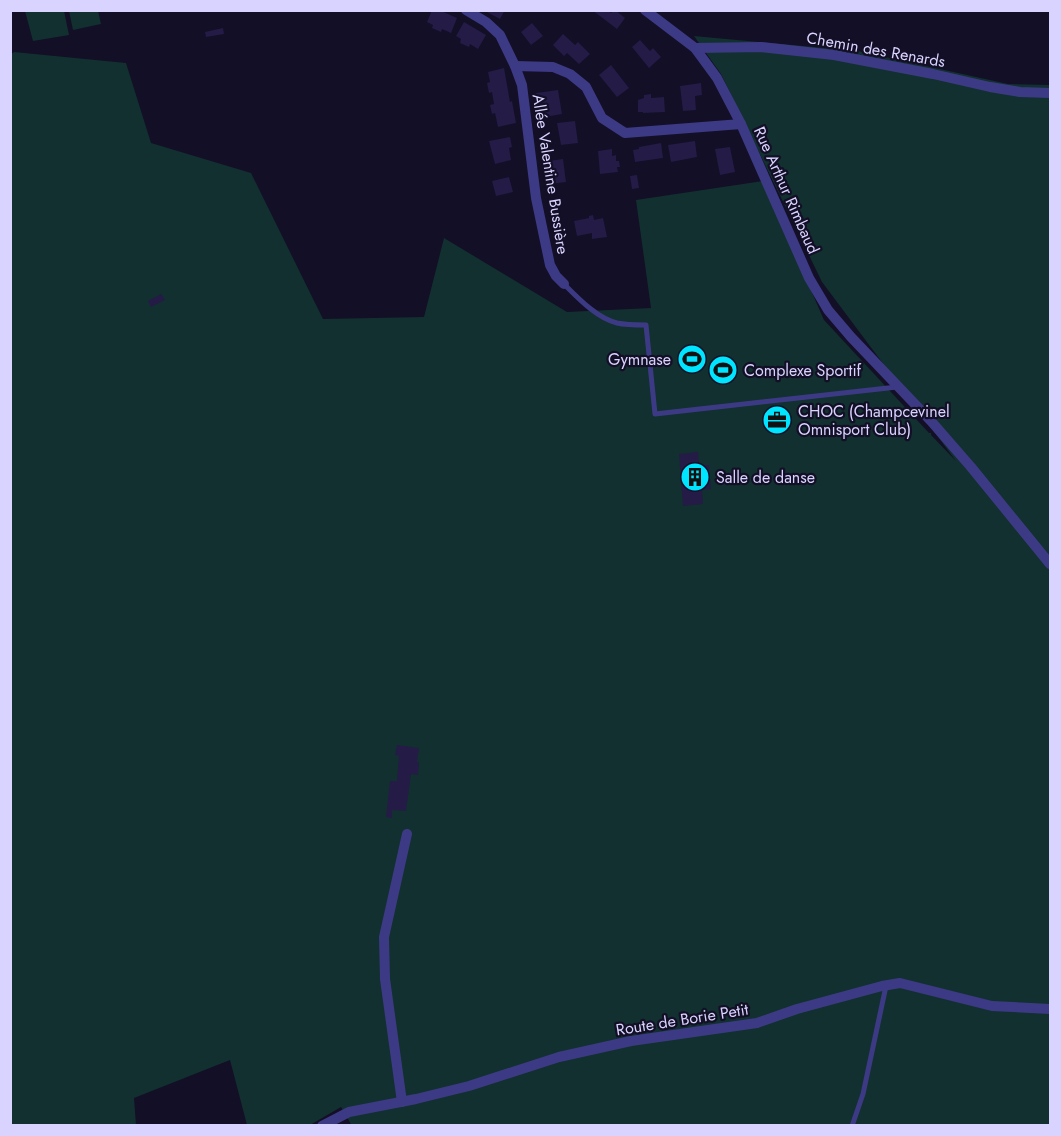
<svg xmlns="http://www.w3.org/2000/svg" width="1061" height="1136" viewBox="0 0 1061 1136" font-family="Jost,sans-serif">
	<rect width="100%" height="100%" fill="#130f26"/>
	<g fill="#12302f">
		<polygon points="25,11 64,11 69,35 33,41"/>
		<polygon points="69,11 98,11 101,24 73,30"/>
		<polygon points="694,36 858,51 1008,84 1050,85 1050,1125 352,1126 341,1107 310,1125 247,1125 230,1060 134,1098 136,1125 11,1125 10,55 14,52 126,63 151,143 251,173 323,319 424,317 444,238 567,312 651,308 636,200 763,181 824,320 929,433 931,433 931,435 956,461 822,282 721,74"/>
	</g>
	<g fill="#241b47">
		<polygon points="432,10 439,10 457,18 451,33 442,29 441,32 432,28 433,25 427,22"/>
		<polygon points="483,10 505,10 500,19"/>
		<polygon points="592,10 608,10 611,13 615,10 625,18 617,29"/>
		<polygon points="464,22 486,35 478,49 470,44 469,47 460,43 461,39 456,36"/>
		<polygon points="532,23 543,36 531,45 521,32"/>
		<polygon points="223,28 224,34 206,37 205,32"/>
		<polygon points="563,34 575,45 578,42 590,54 579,64 567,53 564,56 553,45"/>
		<polygon points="640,40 650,51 653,48 661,57 649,68 632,47"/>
		<polygon points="611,65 629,88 617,97 599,75"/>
		<polygon points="504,68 510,102 512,101 516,123 498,127 495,113 492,114 490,105 494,104 492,92 489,93 487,83 490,82 488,72"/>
		<polygon points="701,83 702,95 695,96 696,110 683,111 680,86"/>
		<polygon points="558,90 562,114 540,118 536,93"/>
		<polygon points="651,94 651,98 664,97 665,112 643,113 643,112 638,112 638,100 644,98 644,95"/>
		<polygon points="575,121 578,143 561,145 557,123"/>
		<polygon points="510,137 512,147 509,148 511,160 495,164 489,141"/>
		<polygon points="695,141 697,157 671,162 668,145"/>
		<polygon points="661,143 663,158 635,162 633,150 639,149 639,147"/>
		<polygon points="730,147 735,172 720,175 715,149"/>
		<polygon points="612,149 612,156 616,155 616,161 619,161 620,167 617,167 618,172 600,174 598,151"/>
		<polygon points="563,159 566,182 550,184 549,161"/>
		<polygon points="637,175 639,188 632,189 630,176"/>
		<polygon points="509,177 513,192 496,196 492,181"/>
		<polygon points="593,215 594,220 603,218 607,237 592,239 592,233 577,236 574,221 589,218 589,216"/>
		<polygon points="161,294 165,300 151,307 148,301"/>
		<polygon points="698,452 699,465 709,465 711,489 702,490 703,504 683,506 679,454"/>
		<polygon points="397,745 419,748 417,762 419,762 418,775 411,774 406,811 392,810 392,818 386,817 390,781 397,781 399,756 395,755"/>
	</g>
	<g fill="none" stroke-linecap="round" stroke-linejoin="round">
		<g stroke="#3d3a85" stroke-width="5">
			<path d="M564,284C579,299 597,318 617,323C626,325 636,325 646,325L655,414L897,387"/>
			<polyline points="852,1126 863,1094 886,986"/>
		</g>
		<g stroke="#3d3a85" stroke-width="10">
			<polyline points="466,10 486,22 500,35 515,66 522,85 536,198 550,265 556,276 564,284"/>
			<polyline points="645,10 695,48 717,78 741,124 809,278 828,310 851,337 931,421 971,467 1050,564"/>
			<polyline points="695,48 761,47 834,55 933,74 990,87 1020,92 1050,93"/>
			<polyline points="515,66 553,67 570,74 586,87 602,118 625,133 741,124"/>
			<polyline points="402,1102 385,979 384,937 407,834"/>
			<polyline points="322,1126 349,1112 416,1099 469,1086 559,1057 631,1041 757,1023 797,1009 882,986 900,983 992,1006 1050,1009"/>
		</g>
	</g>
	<defs>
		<g id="stadium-disc" transform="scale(1.5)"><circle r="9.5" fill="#00e5ff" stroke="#130f26"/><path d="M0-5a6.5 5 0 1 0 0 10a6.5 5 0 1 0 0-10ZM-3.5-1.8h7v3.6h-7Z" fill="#111"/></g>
		<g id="office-disc" transform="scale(1.5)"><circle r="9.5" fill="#00e5ff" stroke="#130f26"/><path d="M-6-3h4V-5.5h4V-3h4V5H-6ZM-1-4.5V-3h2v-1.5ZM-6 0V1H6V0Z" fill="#111"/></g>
		<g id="building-disc" transform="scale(1.5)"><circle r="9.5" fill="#00e5ff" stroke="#130f26"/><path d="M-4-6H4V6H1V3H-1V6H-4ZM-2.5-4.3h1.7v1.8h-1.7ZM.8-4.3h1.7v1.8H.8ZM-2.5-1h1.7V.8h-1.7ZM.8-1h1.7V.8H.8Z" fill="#111"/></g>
	</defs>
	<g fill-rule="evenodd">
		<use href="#stadium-disc" x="692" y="359"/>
		<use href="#stadium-disc" x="723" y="370"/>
		<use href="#office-disc" x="777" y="420"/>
		<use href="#building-disc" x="695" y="477"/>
	</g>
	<g text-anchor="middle" stroke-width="4.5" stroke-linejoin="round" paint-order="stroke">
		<g font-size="16" fill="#d9d4ff" stroke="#130f26">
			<text transform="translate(876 49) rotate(10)" y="6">Chemin des Renards</text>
			<text transform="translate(551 174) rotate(81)" y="6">Allée Valentine Bussière</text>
			<text transform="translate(787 190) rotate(66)" y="6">Rue Arthur Rimbaud</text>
			<text transform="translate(682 1019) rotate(-9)" y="6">Route de Borie Petit</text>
		</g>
		<g font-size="16" fill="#d9d4ff" stroke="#130f26" text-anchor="start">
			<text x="671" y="365" text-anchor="end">Gymnase</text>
			<text x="744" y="376">Complexe Sportif</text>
			<text x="798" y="417">CHOC (Champcevinel<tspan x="798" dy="18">Omnisport Club)</tspan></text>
			<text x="716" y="483">Salle de danse</text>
		</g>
	</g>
	<rect width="1061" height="1136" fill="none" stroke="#d9d4ff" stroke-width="24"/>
</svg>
